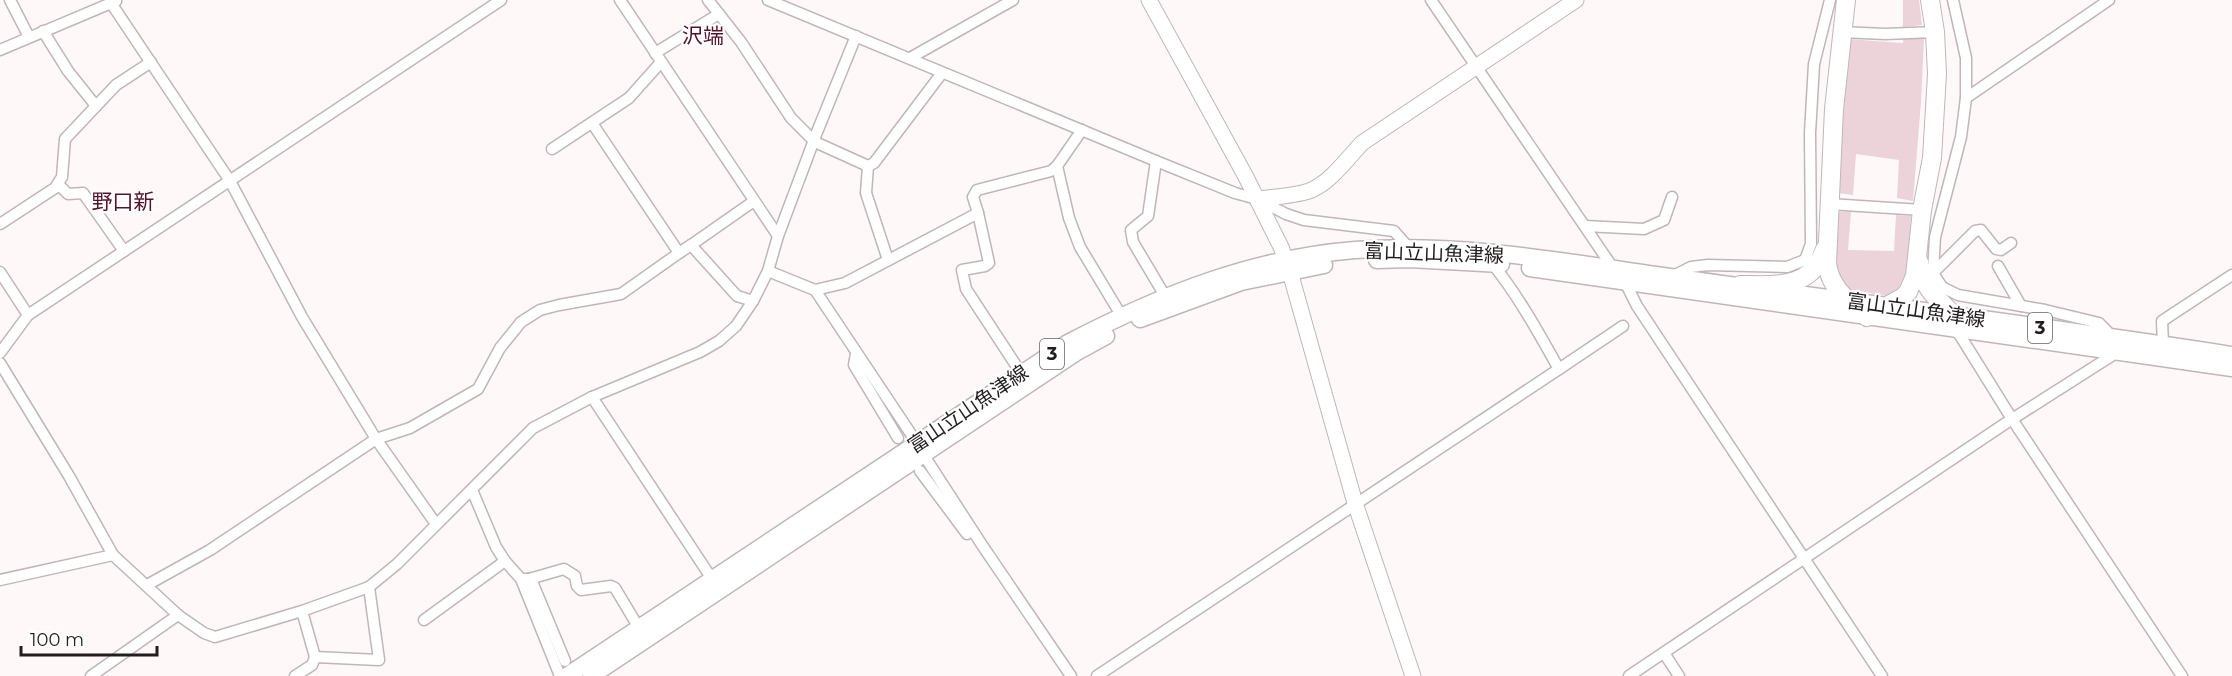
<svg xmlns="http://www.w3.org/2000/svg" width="2232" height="676" viewBox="0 0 2232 676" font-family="Montserrat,'Noto Sans JP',sans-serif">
	<rect width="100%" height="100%" fill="#fef8f9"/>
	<g fill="#ecd3d9">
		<polygon points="1903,0 1919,0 1922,25 1903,27"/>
		<polygon points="1847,39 1903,43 1903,39 1924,39 1921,102 1913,201 1897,198 1899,160 1856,154 1853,195 1838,193"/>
		<polygon points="1835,212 1851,212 1848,250 1894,251 1896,215 1911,216 1908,269 1894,297 1845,289 1833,278"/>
	</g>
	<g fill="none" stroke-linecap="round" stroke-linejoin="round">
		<g stroke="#c0b6b8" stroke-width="13">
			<g id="street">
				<polyline points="10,0 29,37"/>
				<polyline points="620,0 778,236"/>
				<polyline points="708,0 741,42 791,118 815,142 868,166"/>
				<polyline points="768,0 1156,161 1235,193 1257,199 1286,214 1304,220 1394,231 1409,248"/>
				<polyline points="1431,0 1613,268"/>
				<polyline points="1953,0 1966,58 1966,98 1961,137 1935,237 1933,273 1942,287 1958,295 2045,310 2099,323 2107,331 2110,338"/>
				<polyline points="111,3 230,181 302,317 376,439 436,524"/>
				<polyline points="43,31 68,71 96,106"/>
				<polyline points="1841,32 1885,34 1935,32"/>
				<polyline points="0,50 116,1"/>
				<polyline points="655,53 719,14"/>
				<polyline points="910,58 1013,0"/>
				<polyline points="1966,98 2109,0"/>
				<polyline points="592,123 679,253 691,245"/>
				<polyline points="552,149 629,98 661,62"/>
				<polyline points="1156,161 1148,216 1131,230 1133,242 1165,296"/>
				<polyline points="868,166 874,163 942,73"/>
				<polyline points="868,166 866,193 888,260"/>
				<polyline points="1057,166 1069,218 1080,247 1121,315"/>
				<polyline points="58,184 68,194 83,193 124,251"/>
				<polyline points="1829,204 1922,210"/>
				<polyline points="978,213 989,263 985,266 962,270 966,289 1025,379"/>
				<polyline points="0,224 55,188 62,177 65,139 116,85 151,62"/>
				<polyline points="1585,226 1644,229 1664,220 1672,197"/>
				<polyline points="1998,266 2021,306"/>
				<polyline points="768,271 815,290 917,443"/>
				<polyline points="0,272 28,315"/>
				<polyline points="1933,273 1975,231 1981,230 1996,249 2001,250 2011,243"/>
				<polyline points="1671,277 1691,267 1708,265 1787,267 1805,260 1811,244 1810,133 1814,64 1830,0"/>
				<polyline points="1625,282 1637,306 1882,676"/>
				<polyline points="815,290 845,283 978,213 973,197 977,190 1051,171 1057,166 1082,130"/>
				<polyline points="753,301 737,296 691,245 754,201"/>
				<polyline points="1956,329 2012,419 2182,676"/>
				<polyline points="2163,344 2162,321 2232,275"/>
				<polyline points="0,353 28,315 501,0"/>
				<polyline points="856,354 854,365 898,438"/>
				<polyline points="0,363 69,476 113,555 178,615 204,633 215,637 302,611 369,587 397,564 533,428 592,397 700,352 719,341 736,326 753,301 768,271 778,236 817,132 856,36"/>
				<polyline points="1559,369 1623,326"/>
				<polyline points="592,397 712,579"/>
				<polyline points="923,454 982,545 1071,676"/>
				<polyline points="920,471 967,534"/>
				<polyline points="472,490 496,547 505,561 521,579 560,676"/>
				<polyline points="524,579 529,579 533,584 565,661"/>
				<polyline points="529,579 564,569 575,576 577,586 581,590 611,586 615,588 639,628"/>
				<polyline points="0,580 113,555"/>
				<polyline points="147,585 210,550 376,439 410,428 478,389 500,348 521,322 540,310 559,305 621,294 679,253"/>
				<polyline points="424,620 505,561"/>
				<polyline points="1664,653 1679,676"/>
				<polyline points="315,657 379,660 369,587"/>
				<polyline points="91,676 178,615"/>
				<polyline points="295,676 312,665 315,657 302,611"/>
				<path d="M1097,676L1559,369C1538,332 1518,295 1491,262"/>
				<polyline points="1629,676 2006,423 2116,353"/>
			</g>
		</g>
		<g stroke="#c0b6b8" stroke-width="17">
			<g id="secondary">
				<polyline points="1149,0 1246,177 1281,247 1290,272 1355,503 1413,676"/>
				<path d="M1257,199C1273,197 1294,196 1309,191C1330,183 1347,159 1362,143L1576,0"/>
			</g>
		</g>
		<g stroke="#c0b6b8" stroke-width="19">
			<g id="primary">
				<polyline points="1377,260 1409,259 1501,264"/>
				<polyline points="1530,268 2232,368"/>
				<polyline points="1140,319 1241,282 1324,265"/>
				<path d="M567,676L1068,343C1158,296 1252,258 1355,250C1461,242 1565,262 1670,277C1857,302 2045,326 2232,355"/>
				<polyline points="591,676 1075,353 1106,336"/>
			</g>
		</g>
		<g stroke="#c0b6b8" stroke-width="20">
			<g id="highway">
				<path d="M1846,0L1834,109L1827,263C1830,289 1849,301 1867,317L1903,297L1908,292L1915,276L1922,210L1932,158L1937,74L1935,32L1930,0"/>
				<path d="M1919,262C1924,289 1935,297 1954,315"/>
				<path d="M1740,285C1776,285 1811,290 1825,249"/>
			</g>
		</g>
		<use href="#street" stroke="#fff" stroke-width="10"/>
		<use href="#secondary" stroke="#fff" stroke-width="15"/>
		<use href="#primary" stroke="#fff" stroke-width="16"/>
		<use href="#highway" stroke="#fff" stroke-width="18"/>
	</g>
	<g text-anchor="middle" stroke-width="4.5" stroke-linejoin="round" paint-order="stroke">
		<g fill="#fff" stroke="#646262" stroke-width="1.5">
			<rect x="2028" y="313" width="24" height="30" rx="4.5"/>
			<rect x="1040" y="339" width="24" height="30" rx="4.5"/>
		</g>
		<g font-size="18" font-weight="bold" fill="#221e1f">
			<text x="2040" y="334">3</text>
			<text x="1052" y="360">3</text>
		</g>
		<g font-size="20" fill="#221e1f" stroke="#fff">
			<text transform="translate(1434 253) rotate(2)" y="7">富山立山魚津線</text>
			<text transform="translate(1916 310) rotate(8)" y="7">富山立山魚津線</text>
			<text transform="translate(968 409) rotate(-34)" y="7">富山立山魚津線</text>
		</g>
		<g font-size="21" fill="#55122b" stroke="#fff">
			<text x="703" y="43">沢端</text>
			<text x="123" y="209">野口新</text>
		</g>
	</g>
	<path d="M21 646v9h136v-9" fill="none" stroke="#221e1f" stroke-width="3"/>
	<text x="30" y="646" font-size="18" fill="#221e1f" stroke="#ffffff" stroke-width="4.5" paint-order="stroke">100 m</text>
</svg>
